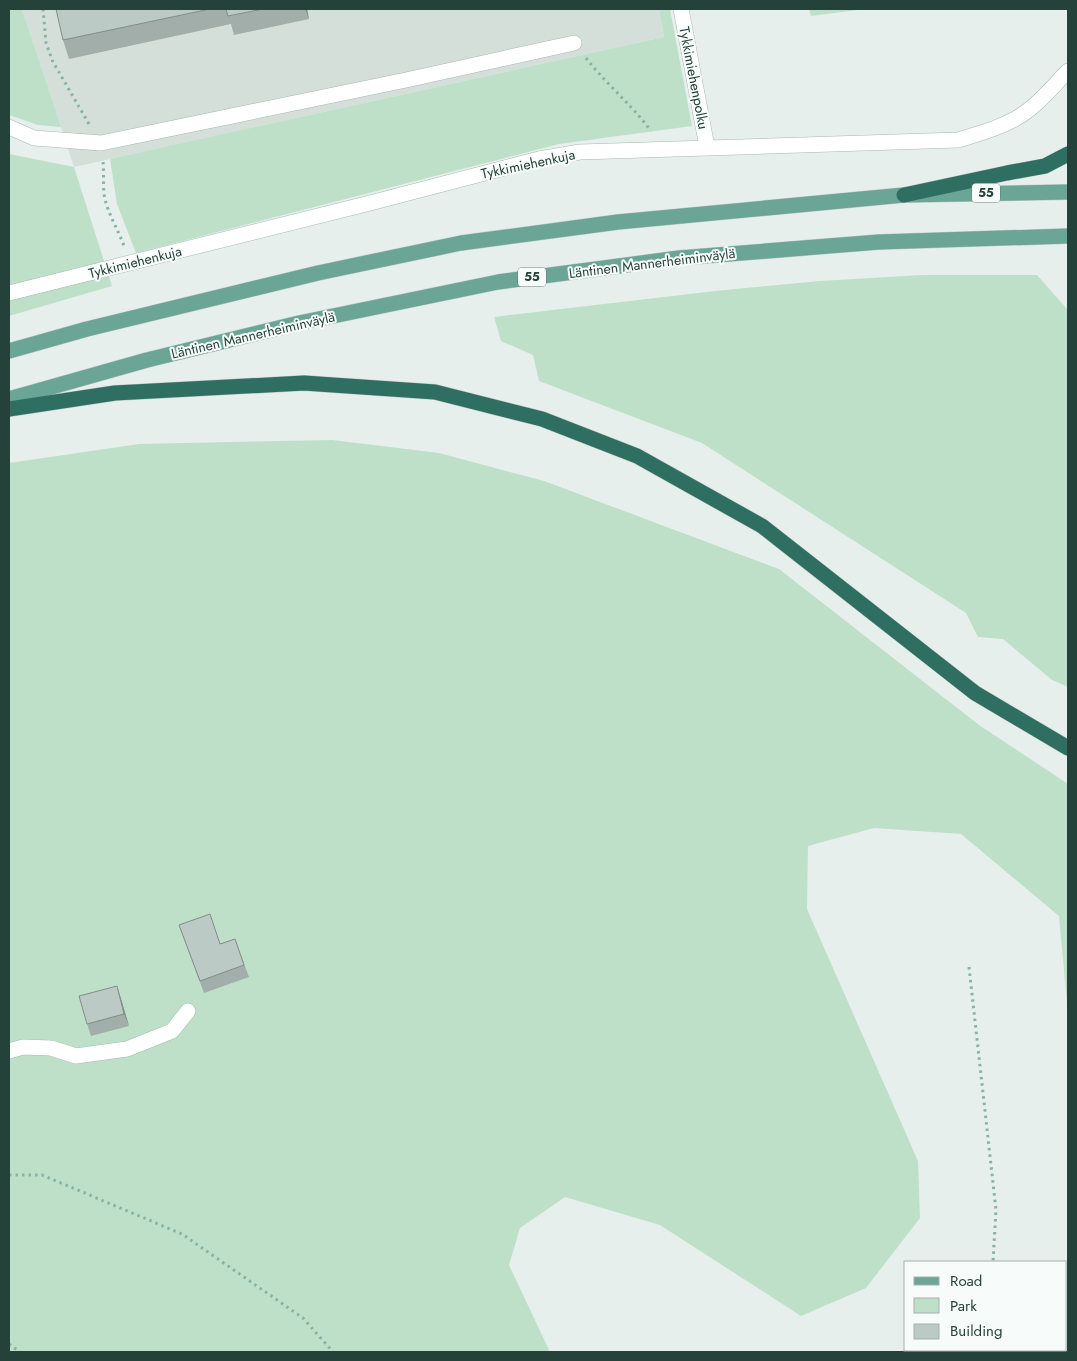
<svg xmlns="http://www.w3.org/2000/svg" width="1077" height="1361" viewBox="0 0 1077 1361" font-family="Jost,sans-serif">
	<rect width="100%" height="100%" fill="#e6efeb"/>
	<polygon fill="#d4dfda" points="22,9 659,9 664,37 74,167"/>
	<g fill="#bfe0c8">
		<polygon points="9,9 22,9 61,127 38,125 9,115"/>
		<polygon points="659,9 670,9 692,126 559,144 136,253 117,204 110,159 664,37"/>
		<polygon points="809,9 865,9 811,16"/>
		<polygon points="9,154 74,167 112,286 9,316"/>
		<polygon points="922,275 1037,275 1068,310 1068,687 1052,680 1003,639 978,637 966,613 702,443 539,381 533,355 501,341 494,317 715,291 820,281"/>
		<polygon points="332,440 439,453 544,481 779,569 979,725 1068,784 1068,1014 1059,916 961,834 874,828 808,846 807,909 918,1161 920,1218 866,1288 801,1316 660,1225 565,1197 520,1228 509,1265 550,1352 9,1352 9,463 139,444"/>
	</g>
	<g fill="none" stroke-linecap="round" stroke-linejoin="round">
		<g stroke="#a8b8b2" stroke-width="16">
			<g id="minor">
				<polyline points="681,9 707,147"/>
				<polyline points="9,127 34,138 101,143 406,80 574,43"/>
				<path d="M9,293L370,203L539,159L580,152L958,140C977,134 995,130 1013,120C1035,109 1051,88 1068,71"/>
				<polyline points="9,1051 23,1047 51,1048 76,1056 127,1049 172,1031 188,1011"/>
			</g>
		</g>
		<g stroke="#c2cac8" stroke-width="16">
			<g id="major">
				<polyline points="9,351 87,329 318,273 461,243 618,222 904,195 1068,192"/>
				<polyline points="9,399 147,360 299,323 498,282 679,258 879,242 1068,236"/>
			</g>
		</g>
		<g stroke="#c2cac8" stroke-width="16">
			<g id="highway">
				<polyline points="904,195 1007,173 1045,166 1068,154"/>
				<polyline points="9,409 115,393 304,383 435,392 542,419 637,456 762,526 975,693 1068,748"/>
			</g>
		</g>
		<g stroke="#86b3a5" stroke-width="3" stroke-dasharray="2.5 4" stroke-linecap="butt">
			<polyline points="43,9 46,43 53,62 89,124"/>
			<path d="M586,58C606,84 632,105 651,131"/>
			<path d="M103,162C104,172 103,183 104,194C107,213 118,229 124,246"/>
			<polyline points="969,967 996,1210 993,1262"/>
			<polyline points="9,1175 42,1175 182,1234 303,1318 333,1352"/>
			<polyline points="9,1344 20,1352"/>
			<polyline points="988,1352 988,1350"/>
		</g>
		<use href="#minor" stroke="#fff" stroke-width="15"/>
		<use href="#major" stroke="#6aa596" stroke-width="15"/>
		<use href="#highway" stroke="#2f6f62" stroke-width="15"/>
	</g>
	<g fill="#a1aea9">
		<polygon points="56,9 307,9 309,19 234,35 231,24 69,59 63,40"/>
		<polygon points="179,925 220,944 235,939 249,977 204,993"/>
		<polygon points="117,986 121,999 129,1026 91,1036 87,1024"/>
	</g>
	<g fill="#838d89">
		<polygon points="305,9 307,9 309,19"/>
		<polygon points="117,986 121,999 129,1026 124,1014"/>
	</g>
	<g fill="#bbcac4" stroke="#838d89">
		<polygon points="56,9 210,9 63,40"/>
		<polygon points="226,9 263,9 228,16"/>
		<polygon points="210,914 220,944 235,939 244,965 200,981 179,925"/>
		<polygon points="117,986 124,1014 87,1024 79,996"/>
	</g>
	<g text-anchor="middle" stroke-width="4" stroke-linejoin="round" paint-order="stroke">
		<g fill="#f7fbf9" stroke="#637a73" stroke-width="1">
			<rect x="972" y="183.5" width="28" height="19" rx="4"/>
			<rect x="518" y="267.5" width="28" height="19" rx="4"/>
		</g>
		<g font-size="12" font-weight="bold" fill="#24423a">
			<text x="986" y="197">55</text>
			<text x="532" y="281">55</text>
		</g>
		<g font-size="14" fill="#24423a" stroke="#f7fbf9">
			<text transform="translate(694 78) rotate(79)" y="5">Tykkimiehenpolku</text>
			<text transform="translate(528 164) rotate(-12)" y="5">Tykkimiehenkuja</text>
			<text transform="translate(135 262) rotate(-14)" y="5">Tykkimiehenkuja</text>
			<text transform="translate(652 263) rotate(-7)" y="5">Läntinen Mannerheiminväylä</text>
			<text transform="translate(253 335) rotate(-13)" y="5">Läntinen Mannerheiminväylä</text>
		</g>
	</g>
	<rect width="1077" height="1361" fill="none" stroke="#24423a" stroke-width="20"/>
	<rect x="904" y="1261" width="162" height="90" fill="#f7fbf9" stroke="#a3b1ad"/>
	<rect x="914" y="1277" width="25" height="8" fill="#6aa596" stroke="#a3b1ad"/>
	<text x="950" y="1286" font-size="15" fill="#24423a">Road</text>
	<rect x="914" y="1298" width="25" height="15" fill="#bfe0c8" stroke="#a3b1ad"/>
	<text x="950" y="1311" font-size="15" fill="#24423a">Park</text>
	<rect x="914" y="1324" width="25" height="15" fill="#bbcac4" stroke="#a3b1ad"/>
	<text x="950" y="1336" font-size="15" fill="#24423a">Building</text>
</svg>
